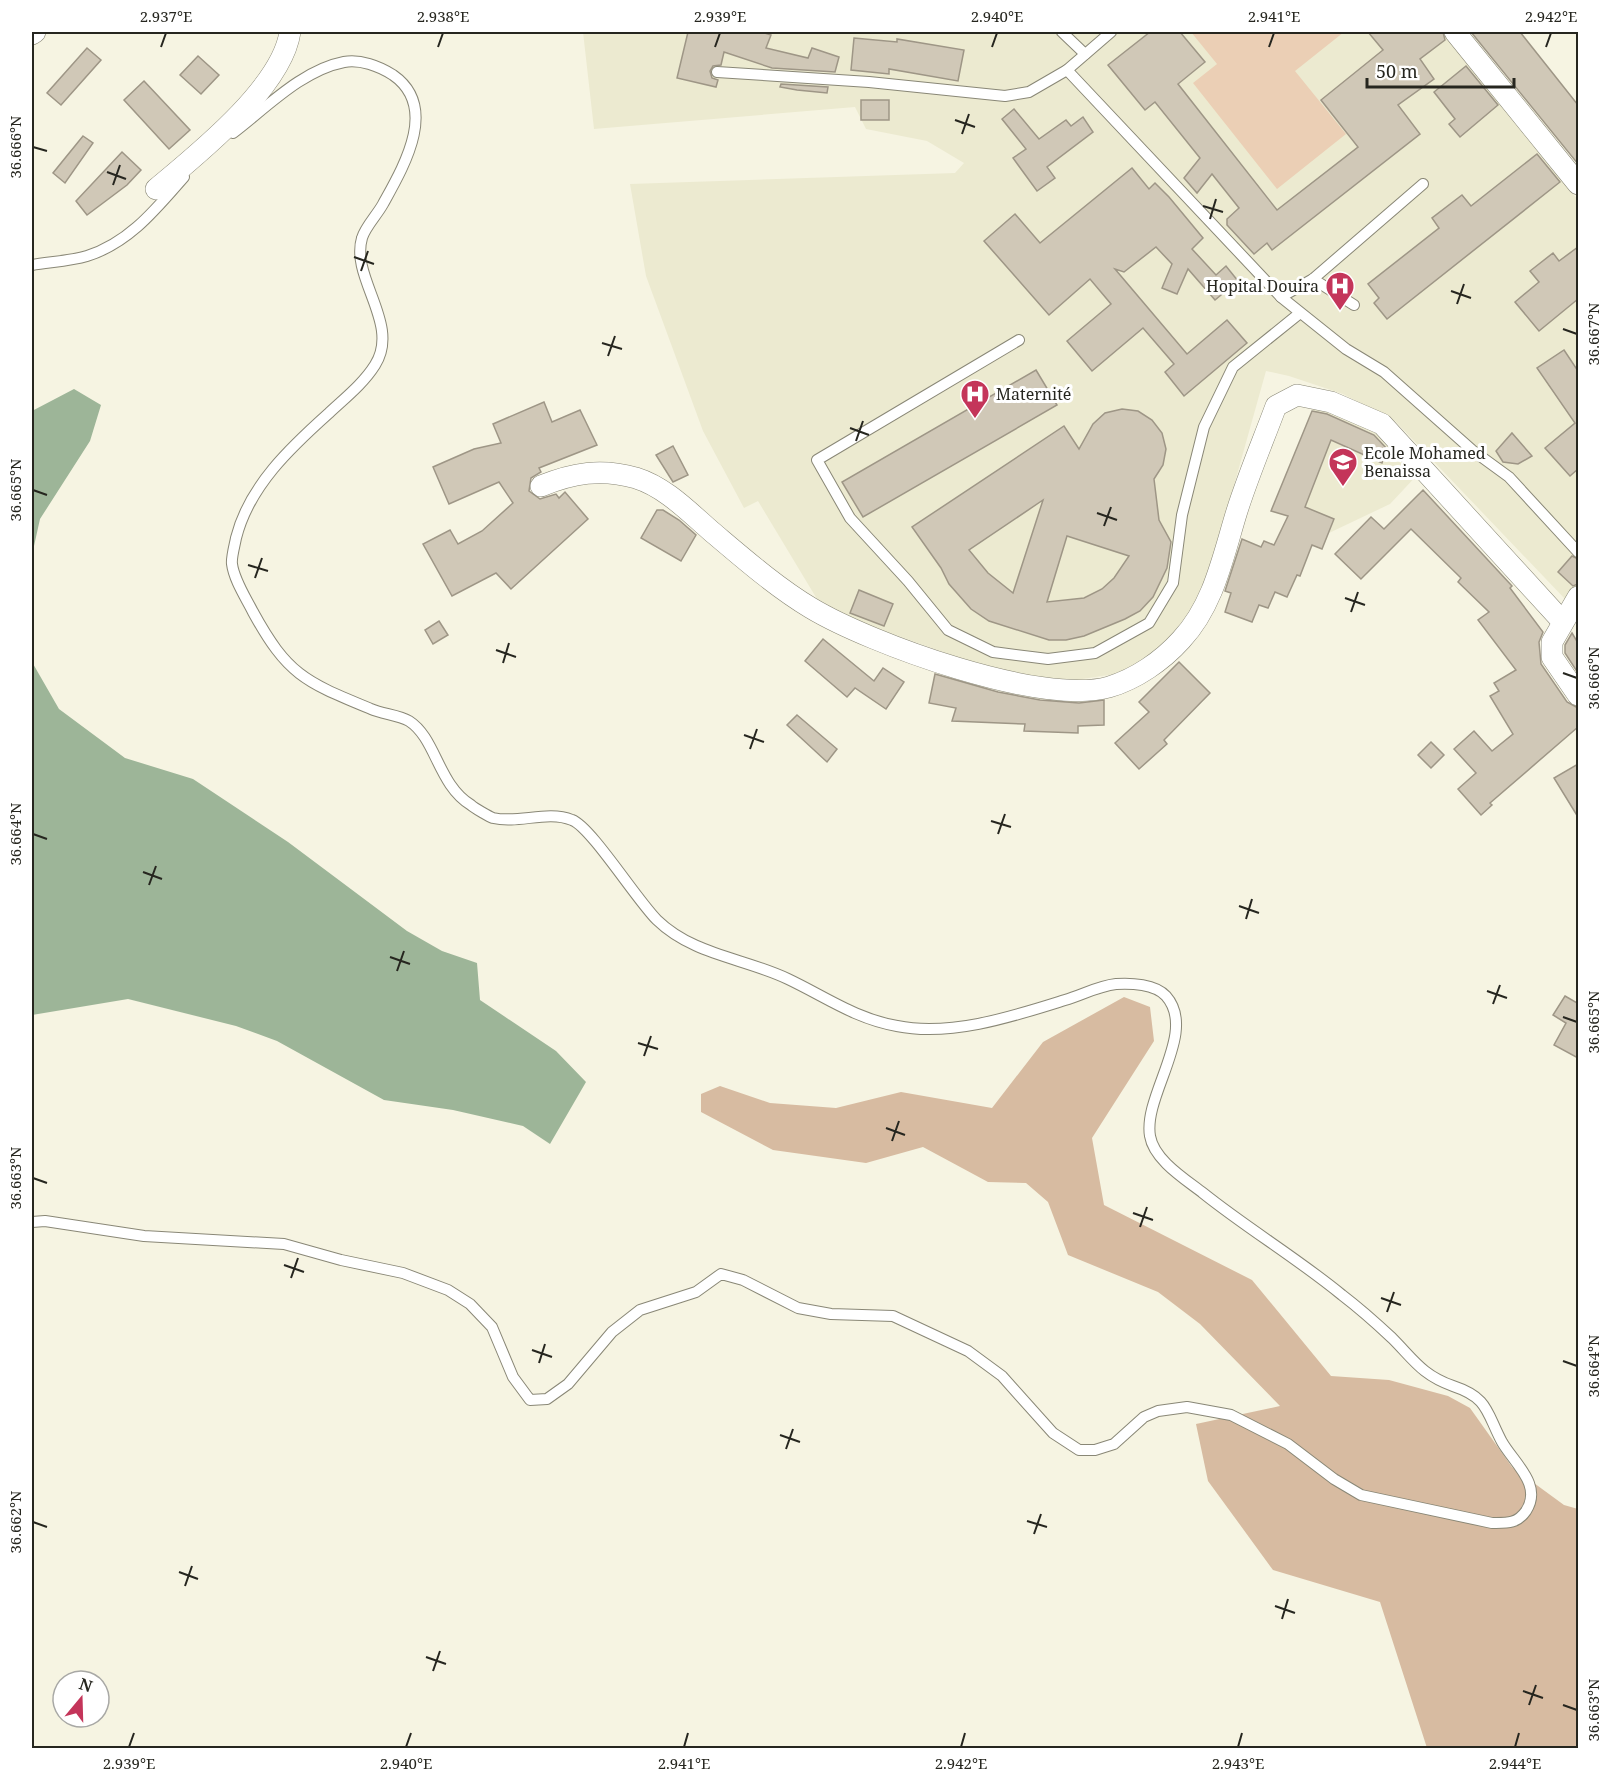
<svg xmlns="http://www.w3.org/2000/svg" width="1610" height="1780" viewBox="0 0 1610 1780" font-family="'Noto Serif',serif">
	<rect width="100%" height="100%" fill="#f6f4e2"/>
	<g fill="#ecead0">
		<polygon points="583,32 1442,32 1578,200 1578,588 1565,599 1395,421 1343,394 1289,376 1266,371 1207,582 1192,616 1148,659 1115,674 1076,680 1037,679 993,670 823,609 758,501 744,508 703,431 646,276 630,184 955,173 964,163 927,141 866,129 855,107 594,129"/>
		<polygon points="1315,406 1391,438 1385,454 1419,473 1390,504 1329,533 1322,549 1280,532 1288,517 1271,511"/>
	</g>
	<polygon fill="#ebcfb5" points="1191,32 1344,32 1295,71 1346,134 1277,189 1193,83 1217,64"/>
	<polygon fill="#d7bba1" points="1124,997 1150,1007 1154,1041 1092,1138 1104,1205 1252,1280 1331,1376 1389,1380 1448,1396 1470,1408 1512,1467 1564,1505 1578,1509 1578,1748 1427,1748 1380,1602 1273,1570 1208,1481 1196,1424 1280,1406 1200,1324 1158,1292 1068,1255 1048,1202 1026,1183 988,1182 923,1147 866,1163 773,1150 701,1112 701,1094 720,1086 770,1103 836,1108 901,1092 992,1108 1043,1042"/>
	<g fill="#9db598">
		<polygon points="74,389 101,405 90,441 40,519 32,555 32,411"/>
		<polygon points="32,662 59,709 125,758 193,779 288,842 407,931 442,951 477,963 480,1000 556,1051 586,1082 550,1144 523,1126 453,1110 384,1100 277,1041 236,1026 128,999 32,1015"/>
	</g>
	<g fill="#d0c8b7" stroke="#9e9686" stroke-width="1.5" fill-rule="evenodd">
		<polygon points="688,32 761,32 771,35 766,48 808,58 812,48 839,57 835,72 772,68 724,52 721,65 713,66 710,71 712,78 718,80 716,87 677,78"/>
		<polygon points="1150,32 1180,32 1205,62 1178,84 1277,210 1358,147 1321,100 1383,50 1368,32 1443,32 1445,40 1420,59 1434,79 1398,105 1420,134 1272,250 1267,243 1254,254 1227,225 1227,219 1239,208 1212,174 1197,193 1184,178 1200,158 1155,102 1145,110 1108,65"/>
		<polygon points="1471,32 1520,32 1578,105 1578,164"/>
		<polygon points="854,38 897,42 897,39 964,50 958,81 889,69 889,74 851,70"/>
		<polygon points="87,48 101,60 61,105 47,93"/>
		<polygon points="198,56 219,75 201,94 180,75"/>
		<polygon points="1466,66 1498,105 1460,137 1449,124 1455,119 1434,92"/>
		<polygon points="144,81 190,130 169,149 124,100"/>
		<polygon points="781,84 828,87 827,93 797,90 780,87"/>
		<rect x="861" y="100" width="28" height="20"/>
		<polygon points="1014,109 1039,139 1066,120 1071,126 1083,117 1093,132 1047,167 1055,178 1037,191 1013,158 1026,149 1002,119"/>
		<polygon points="83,136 93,143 65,183 53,173"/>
		<polygon points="122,152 141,170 127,185 87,215 76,201"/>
		<polygon points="1537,154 1560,182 1387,319 1374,303 1379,298 1368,284 1439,228 1432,218 1462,195 1471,206"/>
		<polygon points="1132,168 1149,189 1155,183 1169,197 1203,238 1192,249 1216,275 1226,266 1238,281 1215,300 1188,269 1177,294 1162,288 1172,264 1156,247 1124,272 1115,269 1187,354 1227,320 1247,343 1184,396 1165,372 1174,364 1143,328 1092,371 1067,341 1111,304 1090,279 1049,315 984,241 1015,214 1040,243"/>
		<polygon points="1578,247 1578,299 1539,331 1515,302 1539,282 1530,271 1553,253 1559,261"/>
		<polygon points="1564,350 1578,371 1578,469 1570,476 1545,448 1575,423 1537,368"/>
		<polygon points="1036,370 1057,405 863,517 842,482"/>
		<polygon points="544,402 552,422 580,410 597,445 539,468 541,472 531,478 529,491 540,499 556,494 559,498 565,492 588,519 511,589 496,573 452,596 423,544 450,530 458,544 482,531 513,503 499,482 449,504 433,467 474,449 501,443 493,424"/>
		<path d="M1122,409L1138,411L1152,420L1162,433L1166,449L1163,465L1154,479L1159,520L1171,542L1167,568L1153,597L1140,611L1125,619L1084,636L1066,640H1049L989,621L971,609L949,584L941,568L912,527L1064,426L1079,449L1093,424L1105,413ZM1043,500L1013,593L988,573L969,550ZM1067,536L1129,556L1114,578L1102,589L1084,598L1047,602Z"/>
		<polygon points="1312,411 1327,414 1374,435 1387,449 1382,463 1331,440 1305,507 1334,519 1322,549 1312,545 1300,576 1297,575 1287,597 1275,592 1268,608 1259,605 1252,622 1225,612 1231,593 1225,591 1242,539 1261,547 1264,541 1274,545 1288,516 1271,511"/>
		<polygon points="1512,433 1532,456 1518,464 1503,462 1496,451"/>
		<polygon points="673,446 688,475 673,482 656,455"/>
		<polygon points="1423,490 1512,586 1510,588 1543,632 1539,642 1541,664 1567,702 1578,708 1578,727 1490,803 1492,805 1481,815 1458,789 1476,773 1454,749 1474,731 1492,751 1513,734 1490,696 1499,691 1494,683 1516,670 1478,620 1489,612 1458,582 1461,578 1411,529 1361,579 1335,554 1371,517 1384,529"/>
		<polygon points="657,510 663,510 679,520 696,535 681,561 641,538"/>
		<polygon points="1572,556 1578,559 1578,584 1573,586 1558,572"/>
		<polygon points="859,590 893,604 884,626 850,613"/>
		<polygon points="439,621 448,635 433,644 425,630"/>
		<polygon points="1572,633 1578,643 1578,673 1565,653 1565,645"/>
		<polygon points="823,639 874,681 883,668 904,682 886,709 855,688 847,697 805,661"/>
		<polygon points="1179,662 1210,693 1164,740 1167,744 1139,769 1115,743 1149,712 1139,702"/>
		<polygon points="935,674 998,692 1040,700 1079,703 1104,700 1104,725 1078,726 1078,733 1024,731 1025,724 952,721 956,708 929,703"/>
		<polygon points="797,715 837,749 827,762 787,725"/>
		<polygon points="1431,742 1444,755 1431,768 1418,755"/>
		<polygon points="1578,764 1578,817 1554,778"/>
		<polygon points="1565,996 1577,1003 1578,1000 1578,1058 1554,1045 1566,1023 1553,1015"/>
	</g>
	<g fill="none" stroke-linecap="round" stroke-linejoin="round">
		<g stroke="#898776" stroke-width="12">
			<g id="service">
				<polyline points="1062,32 1085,54"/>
				<polyline points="1111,32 1067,70 1281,297 1346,349 1384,372 1472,450 1509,477 1578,552"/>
				<polyline points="717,72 869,82 1005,96 1029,92 1067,70"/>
				<path d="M32,265C49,262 70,261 87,256C129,243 156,209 184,177"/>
				<polyline points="1313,279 1354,305"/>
				<polyline points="1281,297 1313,279 1423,184"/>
				<polyline points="1019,340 817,460 850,518 908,581 948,630 993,652 1048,659 1095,653 1149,623 1173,583 1182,515 1204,427 1233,367 1300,313"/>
				<path d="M32,1222L45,1221L144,1236L284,1244L341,1260L403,1273L448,1290L470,1304L492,1327L513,1377L530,1400L547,1399L568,1384L612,1332L640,1310L696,1292L721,1274L743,1280L798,1308L831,1314L893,1316L968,1351L1002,1376L1053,1433L1079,1450H1095L1114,1444L1144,1417L1158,1411L1187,1407L1231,1415L1288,1444L1334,1479L1361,1495L1492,1523C1507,1523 1517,1524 1526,1511C1543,1485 1514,1463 1502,1442C1486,1412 1489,1398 1453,1386C1422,1375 1414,1360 1392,1338C1376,1323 1359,1308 1342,1295C1297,1258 1248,1229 1203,1193C1185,1179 1154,1160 1150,1136C1143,1095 1198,1032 1166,996C1155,984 1131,983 1116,984C1098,986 1082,995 1065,1000C1014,1016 951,1037 897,1026C856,1019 826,997 788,979C744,958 693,955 657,920C636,899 591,827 572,820C547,810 519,824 493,818C490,817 474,808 471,805C438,785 436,738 409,721C399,715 382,714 371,709C306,682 288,676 253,612C246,598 234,580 232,564C231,558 235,544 236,538C249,486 291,447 329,413C345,398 363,384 375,365C401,324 350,278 362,238C365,227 377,215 383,204C404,166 439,107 393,75C379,66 360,59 344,62C302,70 266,108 233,133"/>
			</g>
		</g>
		<g stroke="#898776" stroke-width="22">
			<g id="minor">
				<polyline points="1455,32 1578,184"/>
				<polyline points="32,34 35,32"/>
				<path d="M156,189C198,154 282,87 290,32"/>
				<path d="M541,486C573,473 601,468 636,478C665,487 688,511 711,531C743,558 776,587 811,608C871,644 1042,706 1109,687C1136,679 1162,661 1181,640C1214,605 1223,556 1237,511C1248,476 1263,441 1276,406L1297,395L1331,402L1382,424L1562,621"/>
				<polyline points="1578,597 1552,642 1552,657 1578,695"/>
			</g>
		</g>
		<use href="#service" stroke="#fff" stroke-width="10"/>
		<use href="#minor" stroke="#fff" stroke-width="21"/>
	</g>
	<path fill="none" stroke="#26261f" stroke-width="2" d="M161,47L166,33M438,47L443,33M715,47L720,33M992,47L997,33M1269,47L1274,33M1546,47L1551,33M955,120L975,127M962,134L969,114M33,147L47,151M107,172L126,179M113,185L120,165M1203,206L1223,212M1210,219L1216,199M354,257L374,264M361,271L368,251M1451,291L1471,298M1457,304L1464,284M1563,329L1577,334M602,343L622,349M608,356L615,336M850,428L869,435M856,441L863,421M33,490L47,495M1097,513L1117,520M1104,526L1111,507M248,565L268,571M255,578L262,558M1345,598L1365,605M1351,612L1358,592M496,650L516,657M503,663L509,643M1563,673L1577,678M744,735L764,742M750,749L757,729M991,821L1011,827M33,834L47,839M998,834L1005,814M143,872L162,879M149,885L156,866M1239,906L1259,913M1246,919L1252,899M390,957L410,964M397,971L404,951M1487,991L1507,998M1493,1004L1500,985M1563,1017L1577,1022M638,1043L658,1049M644,1056L651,1036M886,1128L905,1135M892,1141L899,1121M33,1178L47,1183M1133,1213L1153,1220M1140,1227L1147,1207M284,1265L304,1272M291,1278L298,1258M1381,1298L1401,1305M1387,1312L1394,1292M532,1350L552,1357M1563,1361L1577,1366M539,1363L545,1344M780,1435L800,1442M786,1449L793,1429M1027,1521L1047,1527M33,1522L47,1527M1034,1534L1041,1514M179,1572L198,1579M185,1586L192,1566M1275,1606L1295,1613M1282,1619L1288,1599M426,1657L446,1664M433,1671L440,1651M1523,1691L1543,1698M1529,1705L1536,1685M1563,1705L1577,1710M129,1747L134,1733M406,1747L411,1733M684,1747L688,1733M961,1747L965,1733M1238,1747L1242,1733M1515,1747L1519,1733"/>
	<defs>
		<g id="hospital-pin" transform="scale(1.5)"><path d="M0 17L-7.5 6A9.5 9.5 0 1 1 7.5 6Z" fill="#c4355a" stroke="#fff"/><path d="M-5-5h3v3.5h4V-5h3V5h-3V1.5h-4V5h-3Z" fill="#fff"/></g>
		<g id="school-pin" transform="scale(1.5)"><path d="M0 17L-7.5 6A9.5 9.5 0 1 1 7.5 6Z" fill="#c4355a" stroke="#fff"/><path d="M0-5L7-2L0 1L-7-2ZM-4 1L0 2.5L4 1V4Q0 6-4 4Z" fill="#fff"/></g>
	</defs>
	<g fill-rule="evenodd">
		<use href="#hospital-pin" x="1340" y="286"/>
		<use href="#hospital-pin" x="975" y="394"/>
		<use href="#school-pin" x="1343" y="462"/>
	</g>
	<g text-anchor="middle" stroke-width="6" stroke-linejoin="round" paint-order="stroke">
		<g font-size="16" fill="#26261f" stroke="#fff" text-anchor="start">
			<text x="1319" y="292" text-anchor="end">Hopital Douira</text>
			<text x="996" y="400">Maternité</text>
			<text x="1364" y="459">Ecole Mohamed<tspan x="1364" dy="18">Benaissa</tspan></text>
		</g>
	</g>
	<rect width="1610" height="1780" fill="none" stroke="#ffffff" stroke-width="66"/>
	<g transform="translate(81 1699) rotate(19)"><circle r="28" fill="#ffffff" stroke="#a8a8a5" stroke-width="1.5"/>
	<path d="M0-4.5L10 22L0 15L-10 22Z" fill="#c4355a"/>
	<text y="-9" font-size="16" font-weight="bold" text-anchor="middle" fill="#26261f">N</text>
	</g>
	<path d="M1367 78v9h147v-9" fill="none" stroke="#26261f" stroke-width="3"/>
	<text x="1376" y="78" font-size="18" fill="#26261f" stroke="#ffffff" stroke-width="4.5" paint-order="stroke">50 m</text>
	<rect x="33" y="33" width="1544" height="1714" fill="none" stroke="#26261f" stroke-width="2"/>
	<g font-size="15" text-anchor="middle" fill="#26261f">
		<text x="166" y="22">2.937°E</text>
		<text x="443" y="22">2.938°E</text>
		<text x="720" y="22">2.939°E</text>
		<text x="997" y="22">2.940°E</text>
		<text x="1274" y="22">2.941°E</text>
		<text x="1551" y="22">2.942°E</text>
		<text transform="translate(16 147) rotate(-90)" y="5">36.666°N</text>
		<text transform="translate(1594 334) rotate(-90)" y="5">36.667°N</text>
		<text transform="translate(16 490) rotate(-90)" y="5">36.665°N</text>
		<text transform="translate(1594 678) rotate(-90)" y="5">36.666°N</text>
		<text transform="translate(16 834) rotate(-90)" y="5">36.664°N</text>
		<text transform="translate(1594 1022) rotate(-90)" y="5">36.665°N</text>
		<text transform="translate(16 1178) rotate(-90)" y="5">36.663°N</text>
		<text transform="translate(1594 1366) rotate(-90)" y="5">36.664°N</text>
		<text transform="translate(16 1522) rotate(-90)" y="5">36.662°N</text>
		<text transform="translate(1594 1710) rotate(-90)" y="5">36.663°N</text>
		<text x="129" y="1769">2.939°E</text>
		<text x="406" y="1769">2.940°E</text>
		<text x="684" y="1769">2.941°E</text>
		<text x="961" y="1769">2.942°E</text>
		<text x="1238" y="1769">2.943°E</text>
		<text x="1515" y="1769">2.944°E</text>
	</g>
</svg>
